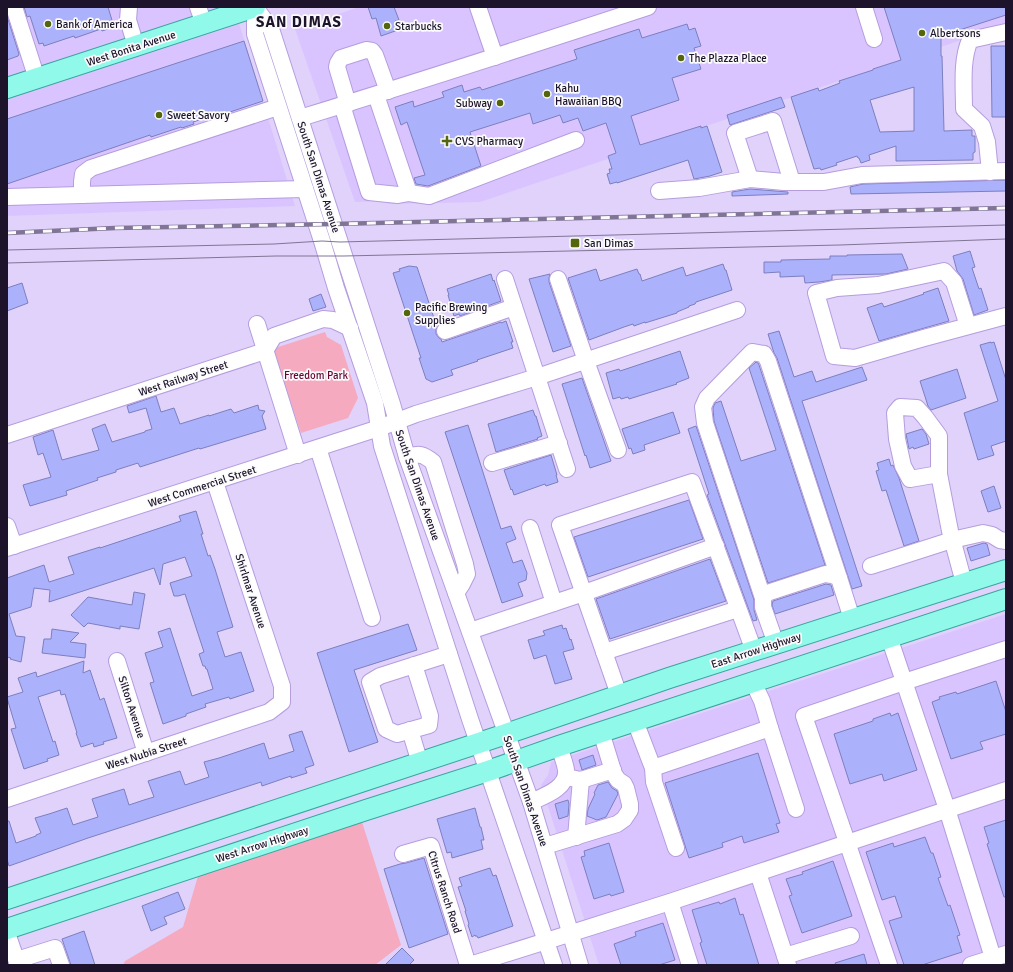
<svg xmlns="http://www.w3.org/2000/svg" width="1013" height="972" viewBox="0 0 1013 972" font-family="Signika,sans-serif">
	<rect width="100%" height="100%" fill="#e0d2fb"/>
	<g fill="#d9c4ff">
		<polygon points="7,7 234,7 295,206 7,216"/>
		<polygon points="359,7 1006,7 1006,25 480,202 389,204 382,201 355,202 295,29"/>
		<polygon points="1006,614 1006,965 599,965 541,785 548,775 551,762"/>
	</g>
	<g fill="#f5aabf">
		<polygon points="325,332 327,337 341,345 358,398 348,418 301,433 274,352 275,348"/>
		<polygon points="362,822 401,945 375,965 123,965 125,961 183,927 198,876"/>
	</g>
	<g fill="#acb1fc" stroke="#7c7fbf" fill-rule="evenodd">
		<polygon points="24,7 108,7 114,27 102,31 101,29 75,38 74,36 44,46 43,43 39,44 30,16 27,17"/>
		<polygon points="368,7 394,7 399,20 395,21 398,30 381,36 376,18 372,19"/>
		<path d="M884,7H1006V15L941,36V56H942L944,131L972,130V136H975V152L973,153V160L896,161V146L869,155L870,160L861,163L859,158H858L857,156L836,163L837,165L821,170L820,168L814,169L791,97L818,88L819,91L840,83L839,81L873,70V69L901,60ZM914,87V131L880,132L870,100Z"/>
		<polygon points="7,16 19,54 18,56 7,60"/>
		<polygon points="687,24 689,30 695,28 701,46 694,48 701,69 672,78 679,100 631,116 640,145 701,126 701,128 707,126 722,172 710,176 694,179 688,160 617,183 617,182 610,184 607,174 610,173 609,169 612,169 608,156 616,153 606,123 583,131 578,118 563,123 560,115 533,124 530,113 470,132 481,166 428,186 416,184 414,178 425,175 407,122 401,125 395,107 413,101 414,107 444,97 442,92 462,85 464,92 480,87 482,90 577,59 574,50 639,29 642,38"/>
		<polygon points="244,41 263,101 221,115 221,113 193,122 194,124 182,128 181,127 151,137 150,135 7,184 7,119"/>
		<polygon points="991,46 1006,46 1006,117 992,117"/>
		<polygon points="781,97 785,107 730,125 727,115"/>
		<polygon points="1006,180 1006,191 851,194 850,187 863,184"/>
		<polygon points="750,189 788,192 788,194 732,196 732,192"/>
		<polygon points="970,251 975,267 972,268 979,289 981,288 988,310 974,315 963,279 957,271 953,256"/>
		<polygon points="902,254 908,269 886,274 832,275 832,280 819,282 805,283 804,276 780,277 780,272 764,273 764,262 781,262 781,260 830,259 830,256 847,256 847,255"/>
		<polygon points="723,264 725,270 726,270 732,290 696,302 695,304 689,306 689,307 677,312 677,313 645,323 645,322 634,326 633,324 624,327 589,340 568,278 596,269 600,281 637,269 639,274 640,274 642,281 683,267 686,276"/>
		<polygon points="409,266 417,267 437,327 436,330 436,334 439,338 441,339 442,342 501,322 501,323 506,321 513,342 511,342 513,348 477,360 478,361 451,370 453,375 432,382 426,379 419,358 421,358 393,273 400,271 399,269"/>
		<polygon points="491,274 493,281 494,280 501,301 460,316 459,314 454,316 448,295 449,295 447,289"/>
		<polygon points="550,274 549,278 549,282 571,346 553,352 529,279"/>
		<polygon points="22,283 28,303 7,311 7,288"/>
		<polygon points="938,288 949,321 879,341 867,308 882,303 884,307 924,294 923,293"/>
		<polygon points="321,294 326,307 313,311 309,299"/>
		<polygon points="779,331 794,377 812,371 816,382 862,367 867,380 802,401 862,586 852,589 777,358 774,353 768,334"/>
		<polygon points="991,342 991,343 994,342 1006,380 1006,441 991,446 994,455 978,460 964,413 998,401 980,345"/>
		<polygon points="680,351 689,378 676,383 677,384 629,399 628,397 621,399 620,397 613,399 606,373 619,369 620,371"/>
		<polygon points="756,362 758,363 759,365 825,565 768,583 714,421 713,408 715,403 721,401 741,461 776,450 749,368 755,363"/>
		<polygon points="957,369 966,398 931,410 928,406 920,381"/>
		<polygon points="582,378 611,461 590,468 586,455 585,456 562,384"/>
		<polygon points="156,396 161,412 174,408 180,424 209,415 209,416 231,409 234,413 258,405 259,410 265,411 262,416 266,429 200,449 199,448 140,467 138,463 116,470 116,472 97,478 98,480 66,491 67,495 30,506 23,485 51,477 43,453 38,455 33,437 53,430 62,460 99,450 92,429 105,424 112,442 145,432 145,431 152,429 146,408 129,413 127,406"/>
		<polygon points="533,410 535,416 536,416 542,436 537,438 538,439 496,452 488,424"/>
		<polygon points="673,412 680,433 644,445 645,450 633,454 631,448 629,449 622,429"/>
		<polygon points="468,425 501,529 511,526 516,539 506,543 513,563 522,560 527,573 526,580 518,583 523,596 502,603 445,432"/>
		<polygon points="696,426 754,600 754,610 757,620 753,621 707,495 709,494 688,429"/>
		<polygon points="922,429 926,434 929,444 914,449 913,447 909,449 906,434"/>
		<polygon points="551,455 557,475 556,475 558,482 546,486 545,484 514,495 512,489 511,490 504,470"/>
		<polygon points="889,459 891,466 893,465 899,478 919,541 904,546 886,490 882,491 876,471 879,470 877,463"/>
		<polygon points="994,486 1001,508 988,512 981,491"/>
		<polygon points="689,500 703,539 588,577 574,537"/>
		<polygon points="196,511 203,534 201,534 208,556 210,555 215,569 233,627 217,632 225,657 241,652 254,691 230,699 229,697 205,704 206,707 186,714 186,716 163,724 150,683 154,682 145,653 163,647 158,632 170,628 192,696 213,689 207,669 206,669 205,666 203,666 199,654 204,652 185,594 178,596 174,596 170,583 192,576 185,557 163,564 160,585 154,568 49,602 50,590 34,588 31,607 9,614 16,636 25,637 21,662 10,659 11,658 7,657 7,578 44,565 49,582 74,574 68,557 100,547 100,548 181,521 179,516"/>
		<polygon points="984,543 987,544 990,555 971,561 967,548"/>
		<polygon points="710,559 726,601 610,639 596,599"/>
		<polygon points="826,584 831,585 834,595 775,614 772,605 773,601"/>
		<polygon points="134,592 145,594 139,629 120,626 120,629 88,623 84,627 71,615 88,597 132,605"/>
		<polygon points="408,624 417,650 354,670 378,742 349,752 317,653"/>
		<polygon points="562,625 563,629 566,628 570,640 571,639 574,649 563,652 572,679 555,684 546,655 534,659 528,640 545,635 543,631"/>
		<polygon points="52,629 79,633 70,642 86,644 85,658 42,653 44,639 51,639"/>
		<polygon points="84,661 83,673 90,670 100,700 104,698 117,738 103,742 104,744 94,747 93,743 81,747 76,733 77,733 65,694 61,695 60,690 38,697 53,742 55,741 59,755 47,759 48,761 24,769 11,729 16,728 7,698 7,697 23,692 18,678 36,672 37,677"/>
		<polygon points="996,681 1006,712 1006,734 980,742 983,749 951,759 932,702 940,699 939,697 956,692 957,694"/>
		<polygon points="890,713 891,716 898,713 917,770 884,781 882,774 850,784 834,734 873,721 873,719"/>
		<polygon points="302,731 314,765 305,768 307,773 291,778 291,776 262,786 261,782 88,838 9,866 7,859 7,821 9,821 16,843 36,836 36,835 41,833 35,818 49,814 67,808 73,825 98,817 92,799 124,789 129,805 144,800 154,797 148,781 180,771 185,785 209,777 204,762 219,758 264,743 269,759 294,751 289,735"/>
		<polygon points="758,753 780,823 776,824 779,832 744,843 742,836 722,843 723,847 689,858 665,783"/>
		<polygon points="593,755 596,765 582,770 579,760"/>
		<polygon points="608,782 612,788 617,791 618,794 606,817 597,820 587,816 588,809 595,794 594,793 598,785"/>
		<polygon points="568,800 569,804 568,816 559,819 555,804"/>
		<polygon points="475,808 480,827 481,827 484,840 481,840 483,849 452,858 451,852 447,853 437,819"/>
		<polygon points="1006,820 1006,897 1004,897 987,844 989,843 984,827"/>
		<polygon points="925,837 931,853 933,853 941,877 938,878 948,906 950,905 960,935 957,936 962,952 922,965 904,965 889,921 902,917 895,896 882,900 866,852 893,843 894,847"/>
		<polygon points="609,843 624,892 611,896 610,894 594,899 581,857 585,856 584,851"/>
		<polygon points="424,858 448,934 409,948 384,869 400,864 406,863"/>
		<polygon points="833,861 852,916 802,933 789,896 792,895 786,879 803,874 802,872"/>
		<polygon points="490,868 493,876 496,875 513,926 478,938 477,936 475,936 475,935 472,937 468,925 469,924 465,911 466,911 458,887 462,886 459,878"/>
		<polygon points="178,892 185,909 164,917 167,924 151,931 142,906"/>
		<polygon points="735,898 740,915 743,914 759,965 707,965 700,943 702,942 692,910 719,902 720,904"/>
		<polygon points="663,923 675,960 659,965 621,965 614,944 636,936 635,932"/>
		<polygon points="84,931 95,965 71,965 62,939"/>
		<polygon points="402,948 414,960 409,965 385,965"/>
		<polygon points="864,954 867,965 836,965 835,963"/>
	</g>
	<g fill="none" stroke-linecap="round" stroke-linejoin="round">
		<g stroke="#b59dde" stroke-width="18">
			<g id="minor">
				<polyline points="14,7 37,79"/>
				<polyline points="129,7 128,20 136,46"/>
				<polyline points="198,7 204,24"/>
				<polyline points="255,7 271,29 392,404 407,457 456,593 531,802 580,965"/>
				<polyline points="255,7 255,34 322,241 336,288 375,403 382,446 470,719 554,965"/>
				<polyline points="478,7 495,57"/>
				<polyline points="864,7 874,39"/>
				<polyline points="348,104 337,67 338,63 341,58 366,50 372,51 375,55 388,91"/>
				<polyline points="342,105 369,192 398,195 409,193 376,95"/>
				<path d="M300,118C417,82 532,45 648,7"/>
				<path d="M990,172L987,142L982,126L964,109C964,87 961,60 970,40L1006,32"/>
				<polyline points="750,179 735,133 773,121 792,182"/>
				<polyline points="659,191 699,188 750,179 784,182 824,182 862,175 1006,171"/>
				<polyline points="409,193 429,196 576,140"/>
				<polyline points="82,195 82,182 83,174 91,168 278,107"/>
				<polyline points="7,197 305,189"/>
				<polyline points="505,279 567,469"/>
				<polyline points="558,279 586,361 618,450"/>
				<polyline points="257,324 298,455"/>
				<polyline points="968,326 954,282 944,271 878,285 837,288 816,293 834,356 855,358 924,338 1006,316"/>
				<polyline points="445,331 514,307"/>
				<polyline points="7,435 265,351 274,336 323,319 333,320 350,328"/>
				<polyline points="318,448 372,618"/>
				<path d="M407,457C419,453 423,454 433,462L465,564L467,574L462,584L456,593"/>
				<polyline points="492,463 559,443"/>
				<polyline points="939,474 910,479 903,466 897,439 895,413 900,407 917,408 925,417 939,436 939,474 950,531 964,583"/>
				<polyline points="7,526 14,546"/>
				<polyline points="530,528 554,603"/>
				<polyline points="7,548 379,428 416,414 537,377 737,310"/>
				<polyline points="871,566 952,540 983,533 992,535 1000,540 1006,541"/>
				<polyline points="763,598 705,423 703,407 707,398 752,352 764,354 768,361 839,578"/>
				<polyline points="470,631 584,593 716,546"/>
				<polyline points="889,637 947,809 993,958"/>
				<polyline points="776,644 763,607 763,598 767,593 825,574 832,575 839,578 852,619"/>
				<polyline points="604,652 738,609"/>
				<polyline points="117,661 146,753"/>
				<polyline points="414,665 430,716 429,725 397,734 386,729 370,682 380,676 449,654"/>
				<polyline points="619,695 560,525 692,482 754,651"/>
				<polyline points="635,721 653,768 770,728 762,701 753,682"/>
				<polyline points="770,728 796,809"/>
				<polyline points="410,730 420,763"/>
				<polyline points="653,768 654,782 676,848"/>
				<polyline points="571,778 581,780 613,770"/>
				<polyline points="7,799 269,712 282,702 282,686 215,482"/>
				<path d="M531,802C544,796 568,788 566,770C565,762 561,754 559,746"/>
				<polyline points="576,837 581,780"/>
				<polyline points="545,846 617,824 624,819 630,810 630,804 626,788 624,784 618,780 614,774 601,732"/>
				<polyline points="403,854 431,846 468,965"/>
				<polyline points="758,873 788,965"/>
				<polyline points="670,902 690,965"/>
				<polyline points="7,933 18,965"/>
				<polyline points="785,956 851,936"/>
				<polyline points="17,960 55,948 61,965"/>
				<polyline points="470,965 670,902 1006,790"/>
				<polyline points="889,965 804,716 904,682 1006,649"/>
				<polyline points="971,965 1006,954"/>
			</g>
		</g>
		<g stroke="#38a69e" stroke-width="22">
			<g id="major">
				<polyline points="7,88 255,7"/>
				<polyline points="7,899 506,734 669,678 1006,570"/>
				<polyline points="7,929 366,810 488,771 559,746 1006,599"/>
			</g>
		</g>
		<use href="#minor" stroke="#fff" stroke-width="16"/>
		<use href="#major" stroke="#91f9ea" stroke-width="20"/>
		<g stroke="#817596" stroke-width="1">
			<polyline points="7,250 274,244 322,241 340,242 1006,225"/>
			<polyline points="7,263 276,256 344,256 840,245 1006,239"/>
		</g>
		<g stroke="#817596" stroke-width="4.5">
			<polyline id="rail" points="7,233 115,228 334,224 1006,208"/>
		</g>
		<use href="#rail" stroke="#fbfbfb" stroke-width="3" stroke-dasharray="9" stroke-linecap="butt"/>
	</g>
	<g fill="#53650d" stroke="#fbfbfb" stroke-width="1.5">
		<circle cx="48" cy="24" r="4"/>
		<circle cx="387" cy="26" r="4"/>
		<circle cx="922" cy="33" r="4"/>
		<circle cx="681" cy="58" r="4"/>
		<circle cx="547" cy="94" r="4"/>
		<circle cx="500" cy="103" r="4"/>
		<circle cx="159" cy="115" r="4"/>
		<path d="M445 135h4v4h4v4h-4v4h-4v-4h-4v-4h4z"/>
		<rect x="570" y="238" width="10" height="10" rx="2"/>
		<circle cx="407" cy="313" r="4"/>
	</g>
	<g text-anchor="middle" stroke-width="3.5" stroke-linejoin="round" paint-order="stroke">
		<g font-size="11" fill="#1d132b" stroke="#fbfbfb" text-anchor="start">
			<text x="56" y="28">Bank of America</text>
			<text x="395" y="30">Starbucks</text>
			<text x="930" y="37">Albertsons</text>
			<text x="689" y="62">The Plazza Place</text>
			<text x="555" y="92">Kahu<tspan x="555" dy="13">Hawaiian BBQ</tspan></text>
			<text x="492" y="107" text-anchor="end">Subway</text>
			<text x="167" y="119">Sweet Savory</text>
			<text x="455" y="145">CVS Pharmacy</text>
			<text x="584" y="247">San Dimas</text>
			<text x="415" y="311">Pacific Brewing<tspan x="415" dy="13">Supplies</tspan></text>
		</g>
		<g font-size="11" fill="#1d132b" stroke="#fbfbfb">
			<text transform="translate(131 48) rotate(-18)" y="4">West Bonita Avenue</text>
			<text transform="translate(319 177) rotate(72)" y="4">South San Dimas Avenue</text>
			<text transform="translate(183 378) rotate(-18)" y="4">West Railway Street</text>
			<text transform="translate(418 485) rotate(71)" y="4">South San Dimas Avenue</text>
			<text transform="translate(202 486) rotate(-18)" y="4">West Commercial Street</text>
			<text transform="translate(251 591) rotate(72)" y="4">Shirlmar Avenue</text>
			<text transform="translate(756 650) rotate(-18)" y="4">East Arrow Highway</text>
			<text transform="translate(132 707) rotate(72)" y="4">Silton Avenue</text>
			<text transform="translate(146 753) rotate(-18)" y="4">West Nubia Street</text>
			<text transform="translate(526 791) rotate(71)" y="4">South San Dimas Avenue</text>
			<text transform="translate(262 844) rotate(-18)" y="4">West Arrow Highway</text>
			<text transform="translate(445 892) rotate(72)" y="4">Citrus Ranch Road</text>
		</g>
		<g font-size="11" fill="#680634" stroke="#fbfbfb">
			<text x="316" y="379">Freedom Park</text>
		</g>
		<g font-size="15" font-weight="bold" letter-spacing="1" fill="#1d132b" stroke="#fbfbfb">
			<text x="299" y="27">SAN DIMAS</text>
		</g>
	</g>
	<rect width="1013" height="972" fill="none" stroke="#1d132b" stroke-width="16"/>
</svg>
